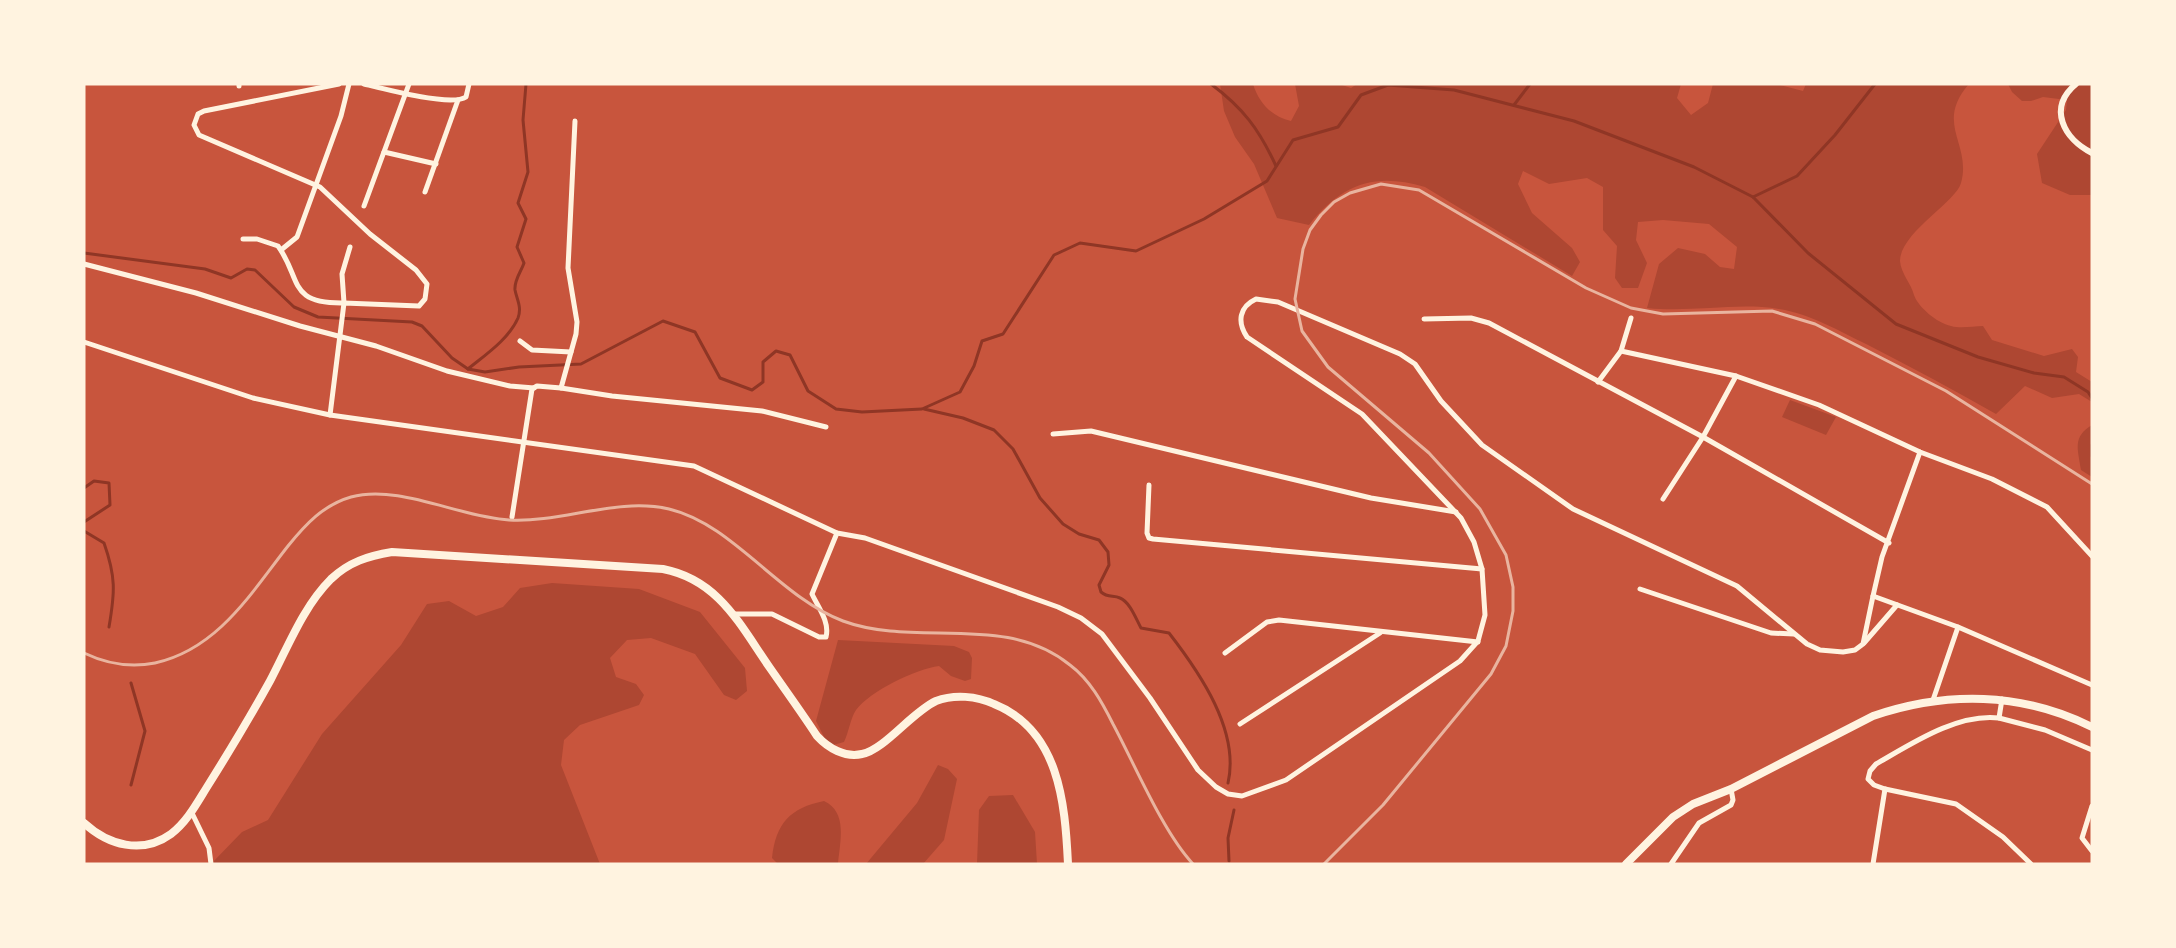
<svg xmlns="http://www.w3.org/2000/svg" width="2176" height="948" viewBox="0 0 2176 948" font-family="Raleway,sans-serif">
	<rect width="100%" height="100%" fill="#c8553d"/>
	<g fill="#ae4732">
		<path d="M1220,84H1253C1259,103 1271,116 1291,121L1299,106L1295,84H1339L1351,88L1357,84H1681L1677,98L1691,115L1708,103L1713,84H1776L1803,91L1806,84H1969C1934,124 1972,144 1961,183C1956,202 1900,233 1900,261C1901,274 1911,283 1914,295C1918,307 1937,323 1951,326C1961,329 1973,326 1983,326L1992,340L2044,356L2072,349L2078,357L2076,372L2092,382V402L2079,394L2052,398L2025,386L1996,414C1954,390 1911,367 1868,345C1839,331 1811,314 1779,309C1736,302 1691,313 1647,308L1659,264L1678,248L1705,254L1720,267L1734,269L1737,247L1709,224L1663,220L1638,222L1636,240L1647,263L1638,288H1622L1615,278L1617,246L1603,230V187L1587,178L1549,184L1523,171L1518,184L1532,213L1572,248L1580,262L1572,276L1425,187C1374,172 1342,184 1309,225L1277,218L1254,164L1235,137L1224,111Z"/>
		<polygon points="2008,84 2073,84 2076,88 2081,84 2092,84 2092,195 2070,195 2042,183 2037,154 2066,110 2067,100 2043,97 2031,101 2022,101 2012,92"/>
		<polygon points="1790,400 1836,417 1826,435 1782,417"/>
		<path d="M2092,425V477L2081,470C2078,449 2072,437 2092,425Z"/>
		<polygon points="552,583 639,589 700,612 745,668 747,691 736,700 724,695 695,654 651,638 627,640 610,658 616,677 636,684 644,695 639,705 580,725 564,740 561,765 600,864 211,864 242,832 268,820 322,734 401,645 427,604 449,601 476,616 503,607 520,588"/>
		<path d="M838,640L954,646L969,652L972,658L971,679L965,681L951,676L939,666C916,669 870,691 856,710C850,719 849,732 844,742L833,745L826,741L816,721Z"/>
		<polygon points="938,765 948,769 957,779 944,840 923,864 866,864 917,803"/>
		<polygon points="1013,795 1035,832 1037,864 977,864 979,810 989,796"/>
		<path d="M824,801C848,812 840,842 838,864H778L772,858C776,823 790,808 824,801Z"/>
	</g>
	<g fill="none" stroke-linecap="round" stroke-linejoin="round">
		<g stroke="#8f3625" stroke-width="3">
			<path d="M1211,84C1243,108 1259,129 1276,166"/>
			<polyline points="1514,105 1530,84"/>
			<polyline points="1753,197 1797,176 1835,135 1875,84"/>
			<polyline points="84,253 205,269 231,278 247,269 255,270 294,307 318,317 412,322 422,326 452,358 468,369 485,372 519,367 581,364 663,321 695,332 720,378 752,390 763,382 763,362 776,351 790,355 808,391 836,409 862,412 922,409 960,392 974,366 982,341 1003,334 1054,255 1080,243 1136,251 1204,219 1267,181 1293,140 1338,127 1361,95 1388,85 1454,90 1574,121 1694,167 1753,197 1808,253 1896,324 1978,357 2034,373 2064,377 2088,392 2092,398"/>
			<path d="M468,369C485,355 509,339 518,318C522,307 517,300 515,290C514,280 521,272 524,263L517,247L526,219L518,203L528,172L523,120L526,84"/>
			<path d="M924,409L963,418L994,430L1013,449L1040,498L1063,524L1079,534L1099,540L1108,552L1109,565L1099,585L1101,592C1108,598 1113,595 1120,598C1130,602 1136,619 1141,628L1169,633C1200,673 1240,731 1228,783"/>
			<polyline points="2092,445 2092,456"/>
			<polyline points="84,488 94,481 109,483 110,505 84,522"/>
			<path d="M84,531L104,543C116,577 115,592 109,627"/>
			<polyline points="131,683 145,731 131,785"/>
			<polyline points="1229,861 1228,838 1234,810"/>
		</g>
		<g stroke="#fff3e0" stroke-width="5">
			<path d="M364,84C384,89 451,107 466,97L469,84"/>
			<polyline points="239,86 239,84"/>
			<polyline points="384,152 436,164"/>
			<polyline points="425,192 458,100"/>
			<polyline points="364,206 409,84"/>
			<path d="M243,239H257L278,246C302,279 287,304 344,303L342,274L350,247"/>
			<polyline points="281,250 297,237 341,116 349,84"/>
			<polyline points="84,264 196,293 300,326 376,346 447,371 510,386 534,388"/>
			<polyline points="1424,319 1471,318 1489,323 1703,437 1889,543"/>
			<polyline points="520,341 532,350 571,352"/>
			<path d="M84,342L253,398L330,415L694,466L837,533L865,538L1058,607L1081,618L1102,634L1150,698L1198,770L1216,787L1228,794L1242,796L1286,780L1460,661L1478,641L1485,615L1482,569L1474,542L1461,518L1362,414L1247,337C1237,322 1239,307 1256,299L1278,302L1400,354L1415,364L1441,401L1482,445L1573,509L1737,586L1807,644L1820,650L1843,652L1855,650L1863,644L1873,596"/>
			<polyline points="1621,351 1736,376 1819,405 1920,452 1992,479 2047,507 2092,556"/>
			<polyline points="1598,382 1621,351 1631,318"/>
			<polyline points="561,388 612,396 762,411 826,427"/>
			<polyline points="330,415 344,303 419,306 425,299 427,284 416,270 370,234 320,187 199,135 194,125 198,114 204,111 339,84"/>
			<polyline points="1053,434 1091,431 1371,498 1456,512"/>
			<polyline points="1920,452 1882,557 1873,596 1958,627 2092,685"/>
			<polyline points="1149,485 1147,533 1149,538 1153,539 1482,569"/>
			<polyline points="1663,499 1703,437 1736,376"/>
			<polyline points="512,517 532,389 537,386 561,388 576,334 577,322 568,268 575,121"/>
			<polyline points="1640,589 1771,633 1794,634"/>
			<path d="M735,614H772L819,637H826C830,622 818,607 812,594L837,533"/>
			<polyline points="1864,643 1897,605"/>
			<polyline points="1225,653 1267,622 1279,620 1478,642"/>
			<path d="M2002,699L1999,718C1957,713 1911,744 1876,764L1870,771L1868,779L1874,785L1885,789L1956,804L2003,837L2031,864"/>
			<polyline points="1933,700 1958,627"/>
			<polyline points="1999,718 2045,730 2092,750"/>
			<polyline points="1240,724 1380,633"/>
			<polyline points="2092,806 2082,838 2092,851"/>
			<polyline points="191,811 209,848 211,864"/>
			<polyline points="1671,864 1699,823 1731,805 1733,800 1731,789"/>
			<polyline points="1873,864 1885,789"/>
		</g>
		<path stroke="#fff3e0" stroke-width="6" d="M2076,84C2047,108 2064,139 2092,153"/>
		<g stroke="#fff3e0" stroke-width="8">
			<path d="M84,823C108,845 142,855 171,834C187,822 197,803 207,787C229,752 250,717 270,681C288,647 303,607 331,579C349,562 368,556 392,552L663,569C719,580 740,625 770,668C786,691 802,713 817,736C828,748 845,758 862,754C884,750 912,712 936,701C954,694 977,696 994,704C1059,730 1065,802 1068,864"/>
			<path d="M1626,864L1673,817L1693,804L1731,789L1873,716C1946,691 2022,692 2092,727"/>
		</g>
		<g stroke="#e9b49f" stroke-width="3">
			<path d="M84,653C107,664 130,668 155,663C218,649 251,593 288,546C305,525 323,505 351,497C399,484 459,517 509,520C562,523 617,497 669,509C733,524 779,597 843,621C916,648 1005,612 1070,665C1090,680 1102,702 1113,724C1135,765 1163,832 1193,864"/>
			<polyline points="1324,864 1383,805 1491,674 1506,646 1513,611 1513,587 1506,555 1480,509 1429,453 1328,367 1302,331 1295,299 1303,249 1310,230 1321,215 1334,202 1350,193 1381,184 1419,190 1586,288 1631,308 1663,314 1772,311 1815,324 1946,391 2092,484"/>
		</g>
	</g>
	<rect width="2176" height="948" fill="none" stroke="#fff3e0" stroke-width="171"/>
</svg>
